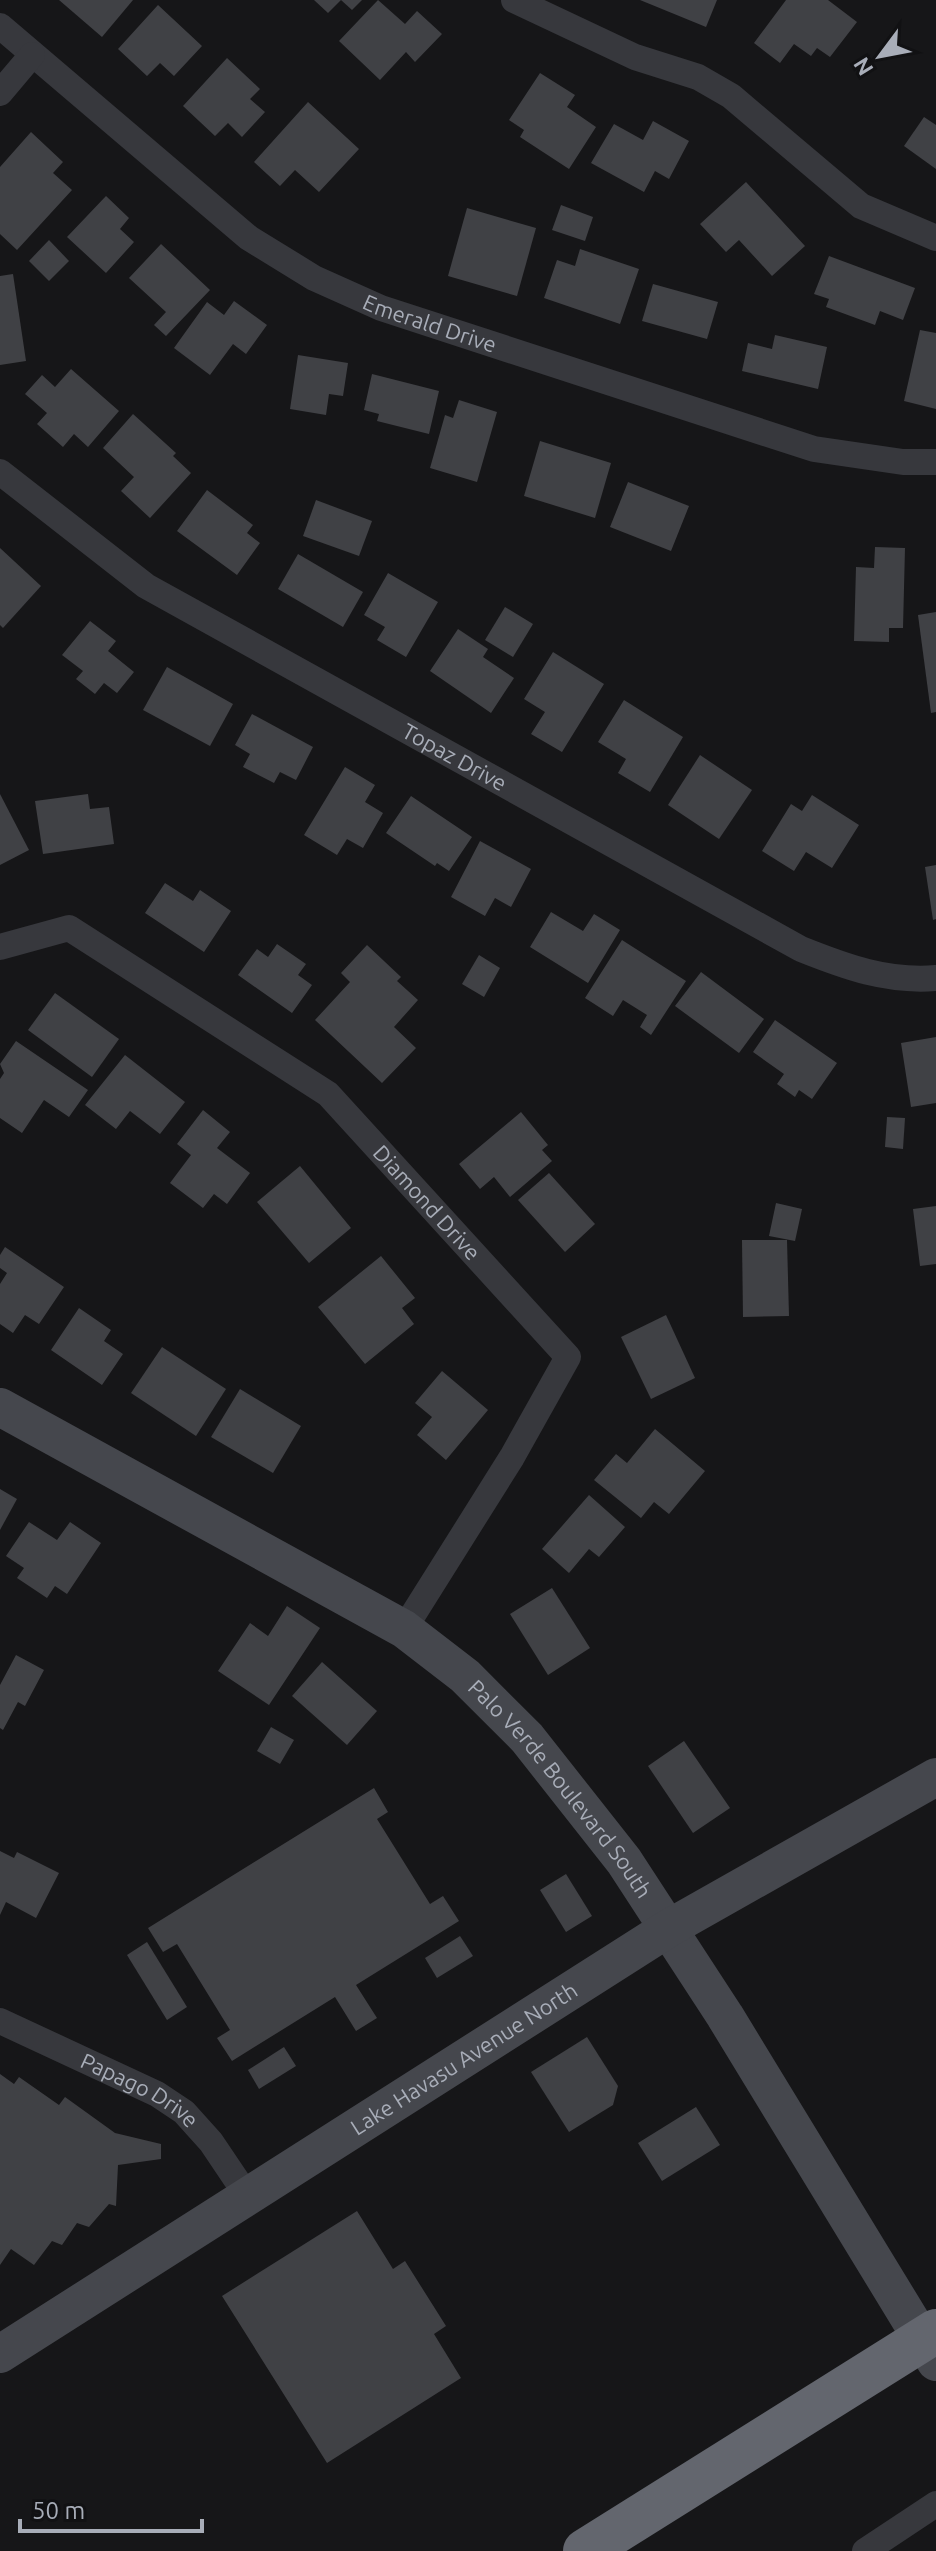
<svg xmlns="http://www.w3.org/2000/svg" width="936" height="2551" viewBox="0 0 936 2551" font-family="Ubuntu,sans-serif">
	<rect width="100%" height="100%" fill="#161618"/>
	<g fill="#404145">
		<polygon points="59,0 133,0 102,37"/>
		<polygon points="314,0 341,0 328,13"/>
		<polygon points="341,0 362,0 352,10"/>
		<polygon points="378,0 405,24 417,11 442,34 415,62 406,52 380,80 339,41"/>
		<polygon points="640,0 717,0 706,27"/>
		<polygon points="786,0 828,0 857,22 830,57 817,48 811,56 794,44 780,63 754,43"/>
		<polygon points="158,5 202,46 174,76 160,63 147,76 118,49"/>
		<polygon points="227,58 260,89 250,99 265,112 242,137 228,123 215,136 183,106"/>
		<polygon points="540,73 575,95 567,107 596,127 569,169 520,137 524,130 509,120"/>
		<polygon points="308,102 359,149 319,192 295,170 280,186 254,162"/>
		<polygon points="924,117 936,125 936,169 904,146"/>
		<polygon points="653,121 689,141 669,179 655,171 644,192 591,163 614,124 643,140"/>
		<polygon points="31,132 63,162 53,173 72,190 17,250 0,234 0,167"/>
		<polygon points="746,182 805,246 772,276 739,240 726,252 700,224"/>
		<polygon points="106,196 129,218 120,229 134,242 106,273 67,237"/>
		<polygon points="561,205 593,217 585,241 552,230"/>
		<polygon points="467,208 536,228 517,296 448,276"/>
		<polygon points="49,240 69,261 49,281 29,261"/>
		<polygon points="161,244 210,290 166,336 154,325 166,312 129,278"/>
		<polygon points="580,249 639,269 620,324 544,298 557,260 575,266"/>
		<polygon points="829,256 915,288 903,320 880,311 875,325 826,307 829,299 814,294"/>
		<polygon points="13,274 26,361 0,365 0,276"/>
		<polygon points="653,284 718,302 707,339 642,321"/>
		<polygon points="234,301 267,325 246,354 233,344 210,375 174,348 207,302 224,315"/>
		<polygon points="920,330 936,333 936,409 904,401"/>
		<polygon points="775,335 827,347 818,389 742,371 748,343 772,349"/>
		<polygon points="298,355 348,363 343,396 329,394 326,415 290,409"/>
		<polygon points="71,369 119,411 88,447 74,434 63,447 37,424 47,413 25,394 42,375 55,387"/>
		<polygon points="372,374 439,391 429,434 377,421 379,414 364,410"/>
		<polygon points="459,400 497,412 477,482 430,468 445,415 453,418"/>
		<polygon points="133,414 176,453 173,456 191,473 150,518 121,491 134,477 103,448"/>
		<polygon points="540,441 611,463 595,518 524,496"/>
		<polygon points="628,482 689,506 671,551 610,527"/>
		<polygon points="207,490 253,525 247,533 260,543 237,575 177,531"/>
		<polygon points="316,500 372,521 359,556 303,536"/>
		<polygon points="875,547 905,548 903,628 889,628 889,642 854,641 856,567 874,568"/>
		<polygon points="0,548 41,586 3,628 0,625"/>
		<polygon points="298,554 363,592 343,627 278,589"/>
		<polygon points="388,573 438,602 406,657 377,640 385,627 364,615"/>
		<polygon points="505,607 533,624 513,657 485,640"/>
		<polygon points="936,612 936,712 931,713 918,615"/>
		<polygon points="90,621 116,641 108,651 134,672 117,693 104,683 95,694 76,679 83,671 62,655"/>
		<polygon points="458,629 488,649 483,657 514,678 491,713 430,671"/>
		<polygon points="553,652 604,684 562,752 531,734 545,712 524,699"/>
		<polygon points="167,667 233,704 210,746 143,710"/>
		<polygon points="624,700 683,737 650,792 618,773 626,759 598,742"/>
		<polygon points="252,714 313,747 296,780 280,772 274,783 243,767 250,754 235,745"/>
		<polygon points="700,755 752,790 719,839 668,805"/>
		<polygon points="345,767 375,785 365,802 383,813 363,848 347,839 337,855 304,835"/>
		<polygon points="0,794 29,850 0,865"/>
		<polygon points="88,794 90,809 109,807 114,844 43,854 35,801"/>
		<polygon points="812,795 859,825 832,868 806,852 794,871 762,851 791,804 802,811"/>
		<polygon points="411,796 472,837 449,871 437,863 435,866 386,833"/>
		<polygon points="480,841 531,869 511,907 495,898 485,916 451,897"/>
		<polygon points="936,865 936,919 933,920 925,867"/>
		<polygon points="165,883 193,901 200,890 231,911 204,952 145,913"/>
		<polygon points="551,912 583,931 594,914 620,930 588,983 530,947"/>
		<polygon points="622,940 686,981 651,1035 640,1027 647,1015 623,1000 613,1016 585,998"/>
		<polygon points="277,944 306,964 298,975 312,985 292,1013 238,975 257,949 268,957"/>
		<polygon points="367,945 401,977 397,981 418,1000 394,1027 416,1048 382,1083 315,1020 350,982 341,973"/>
		<polygon points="479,955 500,968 484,997 462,984"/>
		<polygon points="701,972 764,1019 739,1053 675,1006"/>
		<polygon points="55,993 119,1039 92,1077 28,1030"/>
		<polygon points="775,1020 837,1063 812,1099 799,1090 795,1097 777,1084 784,1074 753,1052"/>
		<polygon points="936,1037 936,1103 911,1107 901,1043"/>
		<polygon points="16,1041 88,1090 69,1117 44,1100 22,1133 0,1118 0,1079 4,1073 0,1064"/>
		<polygon points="125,1055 185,1102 160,1134 130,1111 116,1129 85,1105"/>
		<polygon points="203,1110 230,1132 217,1148 250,1173 227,1204 214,1194 203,1208 170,1183 191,1155 177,1144"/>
		<polygon points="521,1112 548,1145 542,1150 552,1161 510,1197 494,1177 480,1189 459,1164"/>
		<polygon points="887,1117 905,1118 903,1149 885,1147"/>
		<polygon points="300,1166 351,1228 309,1263 257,1202"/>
		<polygon points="549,1173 595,1224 565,1252 518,1200"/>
		<polygon points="776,1203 802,1209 795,1241 769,1236"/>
		<polygon points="936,1206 936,1264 920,1266 913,1209"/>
		<polygon points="742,1240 787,1240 789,1316 743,1317"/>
		<polygon points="5,1247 64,1287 39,1324 25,1315 13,1333 0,1324 0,1284 7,1273 0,1268 0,1255"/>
		<polygon points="381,1256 415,1298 402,1308 414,1324 365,1364 318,1307"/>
		<polygon points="79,1308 111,1330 104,1341 123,1354 102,1385 51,1350"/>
		<polygon points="666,1315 695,1378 651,1399 621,1337"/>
		<polygon points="162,1347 226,1389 196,1436 131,1393"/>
		<polygon points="442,1371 488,1410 446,1460 417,1435 432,1417 415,1403"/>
		<polygon points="240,1389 301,1426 273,1473 211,1437"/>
		<polygon points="655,1429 705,1471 669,1514 654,1502 641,1518 594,1480 616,1454 627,1463"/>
		<polygon points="0,1489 17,1499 0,1530"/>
		<polygon points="589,1495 625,1527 599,1557 589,1549 569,1573 542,1549"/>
		<polygon points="29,1522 57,1540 70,1522 101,1543 67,1594 55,1586 47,1598 17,1578 24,1568 6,1556"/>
		<polygon points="552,1588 590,1648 548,1675 510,1614"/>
		<polygon points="287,1606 320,1628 269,1705 218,1671 250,1623 268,1636"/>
		<polygon points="16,1655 44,1670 25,1706 18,1702 3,1730 0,1728 0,1685"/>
		<polygon points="322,1662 377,1711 347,1745 292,1696"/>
		<polygon points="271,1727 294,1740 280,1764 257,1751"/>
		<polygon points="684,1741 730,1808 693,1833 648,1766"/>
		<polygon points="374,1788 388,1812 377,1819 430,1904 443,1896 459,1921 356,1985 377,2018 356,2031 335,1997 232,2061 217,2038 230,2030 177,1944 163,1952 148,1928"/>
		<polygon points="0,1851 14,1858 17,1852 59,1873 36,1918 6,1902 0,1915"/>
		<polygon points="566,1874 592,1916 566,1932 540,1890"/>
		<polygon points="460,1936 473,1956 437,1978 425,1958"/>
		<polygon points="147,1942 187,2007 167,2020 127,1955"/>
		<polygon points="587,2037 618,2086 613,2105 569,2132 531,2072"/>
		<polygon points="284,2047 296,2066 259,2089 248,2070"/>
		<polygon points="0,2074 14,2084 19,2077 59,2105 65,2097 115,2133 161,2144 161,2159 118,2165 116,2206 109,2204 89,2227 77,2223 62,2245 52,2241 34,2265 11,2249 0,2265"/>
		<polygon points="696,2107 720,2145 662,2181 638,2143"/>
		<polygon points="357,2211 393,2269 405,2261 446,2326 434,2334 461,2378 327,2463 222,2296"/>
	</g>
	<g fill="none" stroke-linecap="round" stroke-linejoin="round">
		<g stroke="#37383d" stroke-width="26">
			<polyline points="514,0 635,57 698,77 731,96 861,206 936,238"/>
			<path id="s1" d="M0,26L249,238L314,278L381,308L814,449L903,462H936"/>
			<polyline points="0,93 32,55"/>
			<path id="s2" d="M0,472L146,586L801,949C846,967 887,982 936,978"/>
			<path id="s3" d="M0,947L69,928L328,1094L568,1357L512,1457L404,1629"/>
			<path id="s4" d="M0,2021L157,2094L184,2112L211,2142L248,2197"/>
			<polyline points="865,2551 936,2504"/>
		</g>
		<g stroke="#45474d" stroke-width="38">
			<path id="s5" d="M0,1407L404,1629L465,1676L527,1738L624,1861L725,2016L936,2362"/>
			<path id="s6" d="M0,2354L669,1928L936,1777"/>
		</g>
		<polyline stroke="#63666e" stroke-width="44" points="585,2551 936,2331"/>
	</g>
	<g text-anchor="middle" stroke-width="7" stroke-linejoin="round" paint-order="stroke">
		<g font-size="22" fill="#a8adb8" stroke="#111113">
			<text dy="8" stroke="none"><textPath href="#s1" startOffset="528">Emerald Drive</textPath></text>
			<text dy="8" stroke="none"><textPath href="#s2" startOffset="538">Topaz Drive</textPath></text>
			<text dy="8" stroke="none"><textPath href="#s3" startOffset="526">Diamond Drive</textPath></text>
			<text dy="8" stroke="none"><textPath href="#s5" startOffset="686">Palo Verde Boulevard South</textPath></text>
			<text dy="8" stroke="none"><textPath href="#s6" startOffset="550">Lake Havasu Avenue North</textPath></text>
			<text dy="8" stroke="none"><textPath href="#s4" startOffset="156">Papago Drive</textPath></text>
		</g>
	</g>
	<g transform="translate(880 56) rotate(238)" stroke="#111113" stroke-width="6" paint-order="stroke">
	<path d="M0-6L14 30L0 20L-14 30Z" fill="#a8adb8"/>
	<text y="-12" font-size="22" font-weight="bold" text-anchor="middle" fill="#a8adb8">N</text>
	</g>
	<path d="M20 2519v12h182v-12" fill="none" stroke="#a8adb8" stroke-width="4"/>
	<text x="32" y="2519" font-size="24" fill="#a8adb8" stroke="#111113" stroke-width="6" paint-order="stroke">50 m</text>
</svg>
